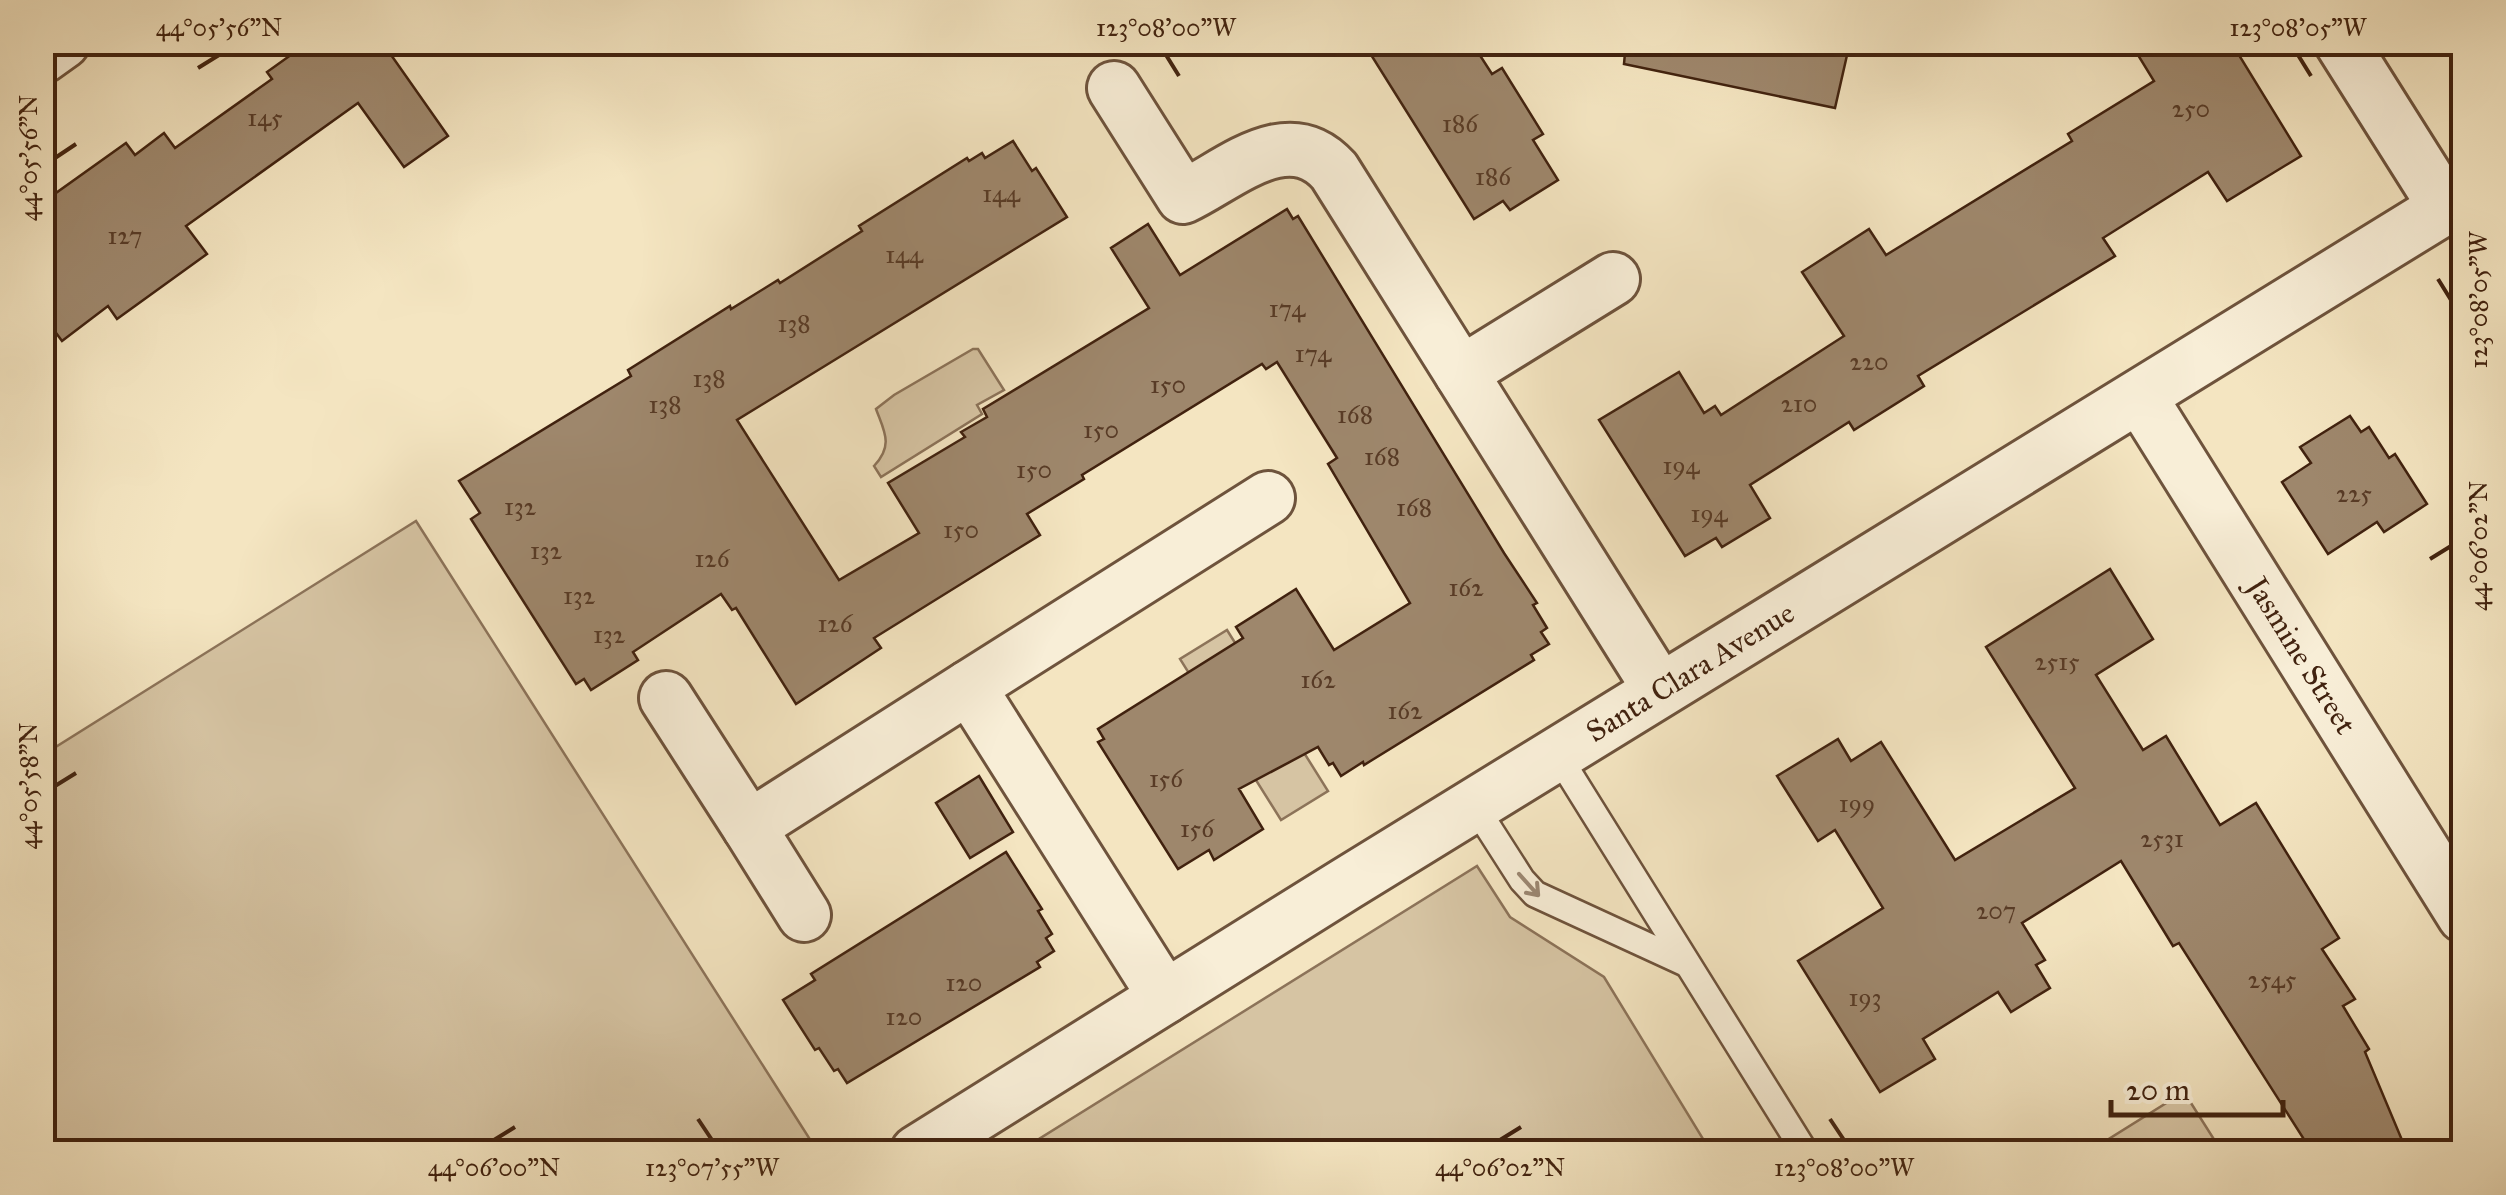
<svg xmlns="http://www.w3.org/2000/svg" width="2506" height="1195" viewBox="0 0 2506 1195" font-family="'IM FELL Great Primer',serif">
	<rect width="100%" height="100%" fill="#f4e5c1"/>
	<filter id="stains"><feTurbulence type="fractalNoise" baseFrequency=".002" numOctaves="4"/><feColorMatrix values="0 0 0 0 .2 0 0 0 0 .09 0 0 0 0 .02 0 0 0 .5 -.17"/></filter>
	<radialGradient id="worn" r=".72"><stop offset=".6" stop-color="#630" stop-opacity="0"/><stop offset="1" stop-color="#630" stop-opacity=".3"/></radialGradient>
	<g fill="#d6c4a3" stroke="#8c7359" stroke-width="2.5">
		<path d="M973,349H978L1004,390L977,405L982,414L881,477L874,466C894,445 884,431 876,409L894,395Z"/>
		<polygon points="416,521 818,1152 48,1152 43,1144 43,755"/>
		<polygon points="1227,630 1328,791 1281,820 1180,659"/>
		<polygon points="1477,866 1510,917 1604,977 1711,1152 1047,1152 1039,1139"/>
		<polygon points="2184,1092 2222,1152 2099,1152 2096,1147"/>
	</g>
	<g fill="#9e876c" stroke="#41220f" stroke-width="2.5">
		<polygon points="309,42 382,42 448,136 404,167 358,103 186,226 207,254 117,319 108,306 62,341 42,314 42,203 126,143 135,155 164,133 175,148 272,79 267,72"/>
		<polygon points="1363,42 1472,43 1492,74 1502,68 1543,134 1533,140 1558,180 1510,210 1503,201 1474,219"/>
		<polygon points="1626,42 1850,42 1835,108 1624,64"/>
		<polygon points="2130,42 2231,42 2301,156 2227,201 2208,172 2103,238 2115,256 1918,376 1924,386 1854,430 1849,422 1750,485 1770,518 1722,547 1716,538 1685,556 1599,420 1679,372 1704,413 1715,406 1721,415 1844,336 1802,272 1869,229 1886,255 2072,141 2068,134 2154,81"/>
		<polygon points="1013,141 1032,171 1036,168 1067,217 737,420 839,580 919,533 888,483 965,437 961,432 987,417 983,409 1149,308 1111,248 1148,224 1180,275 1287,209 1293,219 1298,216 1504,553 1537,603 1533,605 1547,628 1541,632 1549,644 1531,655 1534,660 1364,765 1363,762 1341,776 1333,763 1329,765 1318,747 1239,789 1263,829 1214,860 1209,850 1178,869 1098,742 1104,739 1098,729 1243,638 1236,627 1296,589 1334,650 1410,603 1328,464 1337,458 1277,362 1266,369 1262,364 1082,475 1084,479 1027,514 1040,535 874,638 881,648 796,704 736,608 732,610 721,594 633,652 638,660 591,690 584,679 576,684 471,519 480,513 459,481 631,376 628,370 730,306 731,309 778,280 780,283 862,231 859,226 967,158 969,161 982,153 985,158"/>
		<polygon points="2350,416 2361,432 2369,427 2389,458 2395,454 2427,504 2384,532 2377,522 2328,554 2282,482 2311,463 2300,447"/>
		<polygon points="2110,569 2153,639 2096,675 2143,750 2166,736 2220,825 2256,803 2339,938 2322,949 2355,999 2343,1006 2369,1049 2365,1052 2407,1152 2312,1152 2179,943 2173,946 2121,861 2022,923 2045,960 2036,965 2050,988 2011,1012 1998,992 1923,1039 1935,1059 1880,1092 1798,961 1883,908 1835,830 1818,841 1777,776 1838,739 1851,761 1881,742 1955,860 2075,788 1986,647"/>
		<polygon points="979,776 1013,832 970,858 936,803"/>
		<polygon points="1006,852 1042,909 1038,911 1052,934 1046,938 1054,951 1037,962 1040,967 847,1083 838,1069 834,1071 819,1048 815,1050 783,1000 815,980 811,974"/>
	</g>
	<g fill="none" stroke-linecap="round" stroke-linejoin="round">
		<g stroke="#6e533c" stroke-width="30">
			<g id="lane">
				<polyline points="1557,754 1805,1152"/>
				<polyline points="1474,805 1522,880 1535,894 1685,963"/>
			</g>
		</g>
		<g stroke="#6e533c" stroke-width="58">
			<g id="street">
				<polyline points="2341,42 2445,207"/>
				<polyline points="42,57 63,42"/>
				<path d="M1114,88L1183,197C1228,176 1287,119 1334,171L1660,690"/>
				<polyline points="1461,373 1613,279"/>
				<path id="s1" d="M2140,397L2464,916"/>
				<polyline points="666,698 749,827 969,687"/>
				<polyline points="749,827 804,915"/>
				<polyline points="1165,997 969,687 1268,498"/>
				<path id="s2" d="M917,1152L1346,884L2464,196"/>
			</g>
		</g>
		<use href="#lane" stroke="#f8eed7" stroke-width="25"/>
		<use href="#street" stroke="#f8eed7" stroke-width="52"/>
	</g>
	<defs><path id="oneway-shaft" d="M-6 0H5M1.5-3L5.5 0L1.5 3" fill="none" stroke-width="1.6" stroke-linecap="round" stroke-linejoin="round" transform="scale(2.5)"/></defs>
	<use stroke="#9c8873" href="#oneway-shaft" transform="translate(1529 885) rotate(48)"/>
	<path fill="none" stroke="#41220f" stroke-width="4" d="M1166,55L1179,76M2298,55L2311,76M198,68L219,55M55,158L76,144M2438,279L2451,300M2430,559L2451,546M55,786L76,773M698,1119L712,1140M1830,1119L1844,1140M494,1140L515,1127M1500,1140L1521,1127"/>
	<g text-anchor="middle" stroke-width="8" stroke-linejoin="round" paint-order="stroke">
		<g font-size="25" fill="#583b26">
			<text x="2191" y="117">250</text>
			<text x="265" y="126">145</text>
			<text x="1460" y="132">186</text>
			<text x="1493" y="185">186</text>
			<text x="1001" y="202">144</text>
			<text x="125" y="244">127</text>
			<text x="904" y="263">144</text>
			<text x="1287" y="317">174</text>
			<text x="794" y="332">138</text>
			<text x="1313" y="362">174</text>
			<text x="1869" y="370">220</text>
			<text x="709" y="387">138</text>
			<text x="1168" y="393">150</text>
			<text x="1799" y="412">210</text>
			<text x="665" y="413">138</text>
			<text x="1355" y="423">168</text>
			<text x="1101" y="438">150</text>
			<text x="1382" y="465">168</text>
			<text x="1681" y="474">194</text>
			<text x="1034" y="478">150</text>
			<text x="2354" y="502">225</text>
			<text x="520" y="515">132</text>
			<text x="1414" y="516">168</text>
			<text x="1709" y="522">194</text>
			<text x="961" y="538">150</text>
			<text x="546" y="559">132</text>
			<text x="712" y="567">126</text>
			<text x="1466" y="596">162</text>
			<text x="579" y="604">132</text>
			<text x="835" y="632">126</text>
			<text x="609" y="643">132</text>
			<text x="2057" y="670">2515</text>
			<text x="1318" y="688">162</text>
			<text x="1405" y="719">162</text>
			<text x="1166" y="787">156</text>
			<text x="1857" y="812">199</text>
			<text x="1197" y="837">156</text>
			<text x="2162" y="847">2531</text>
			<text x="1996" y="919">207</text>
			<text x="2272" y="988">2545</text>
			<text x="964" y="991">120</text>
			<text x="1865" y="1006">193</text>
			<text x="904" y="1025">120</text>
		</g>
		<g font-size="30" fill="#41220f" stroke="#f8eed7">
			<text dy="10" stroke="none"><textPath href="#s1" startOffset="305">Jasmine Street</textPath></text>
			<text dy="10" stroke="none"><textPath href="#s2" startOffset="910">Santa Clara Avenue</textPath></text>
		</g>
	</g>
	<rect width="2506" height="1195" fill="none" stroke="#f4e5c1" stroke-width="110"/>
	<path d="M2111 1100v15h172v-15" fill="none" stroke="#41220f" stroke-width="5"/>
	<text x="2126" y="1100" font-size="30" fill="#41220f" stroke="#f8eed7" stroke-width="8" paint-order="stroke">20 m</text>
	<rect x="55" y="55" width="2396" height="1085" fill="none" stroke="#41220f" stroke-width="4"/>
	<g font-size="25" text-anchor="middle" fill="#41220f">
		<text x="219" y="36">44°05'56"N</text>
		<text x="1166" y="36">123°08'00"W</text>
		<text x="2298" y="36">123°08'05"W</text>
		<text transform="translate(28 158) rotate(-90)" y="9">44°05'56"N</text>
		<text transform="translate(2478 300) rotate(-90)" y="9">123°08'05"W</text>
		<text transform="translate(2478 546) rotate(-90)" y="9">44°06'02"N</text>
		<text transform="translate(28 786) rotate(-90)" y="9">44°05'58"N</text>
		<text x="494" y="1176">44°06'00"N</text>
		<text x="712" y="1176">123°07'55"W</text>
		<text x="1500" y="1176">44°06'02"N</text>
		<text x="1844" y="1176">123°08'00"W</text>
	</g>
	<rect width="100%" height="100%" filter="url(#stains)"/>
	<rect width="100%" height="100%" fill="url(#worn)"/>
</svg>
